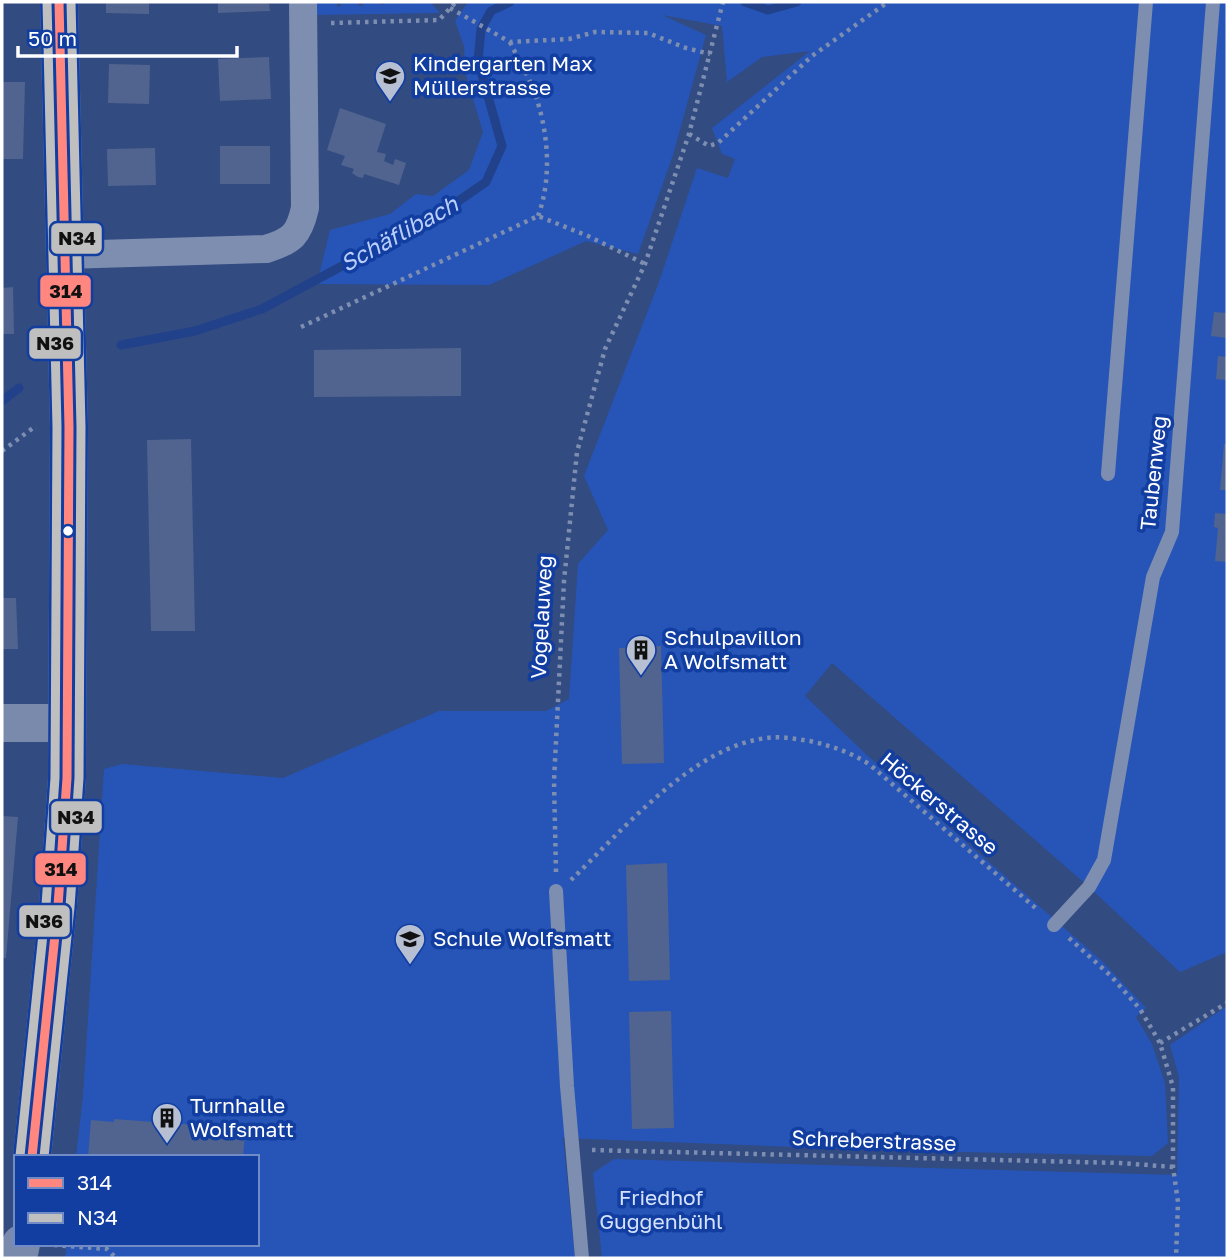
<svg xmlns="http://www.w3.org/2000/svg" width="1229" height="1260" viewBox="0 0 1229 1260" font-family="'Golos Text',sans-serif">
	<rect width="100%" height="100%" fill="#324b81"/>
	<g fill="#2755b7">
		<polygon points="314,2 337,2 337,7 341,6 341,2 358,2 359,6 363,6 363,2 380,2 381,5 384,4 385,2 430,2 440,13 314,15"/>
		<polygon points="468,2 1227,2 1227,952 1180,972 1089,887 832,663 805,696 868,756 1103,962 1146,1008 1136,1017 1152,1044 1165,1083 1168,1143 1152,1156 872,1150 563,1138 575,1258 65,1258 67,1244 257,1244 257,1157 76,1157 83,1096 104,769 122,764 283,778 439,711 546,711 569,699 578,564 608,530 584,476 659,282 697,168 728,178 735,159 722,154 712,128 810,51 762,57 727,82 722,26 662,15 706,35 673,155 638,254 586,241 489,285 317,284 330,230 390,214 416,194 433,196 469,170 483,132 465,72 464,46 455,21"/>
		<polygon points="1227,1006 1227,1258 602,1258 593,1173 614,1159 1177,1175 1179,1077 1170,1045"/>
	</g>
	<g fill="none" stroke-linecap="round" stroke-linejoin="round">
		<g stroke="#22418b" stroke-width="9">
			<polyline points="745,2 768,10 797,2"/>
			<polyline points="121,345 195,331 262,309 444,211 486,182 502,146 478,61 481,29 491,11 510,2"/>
			<polyline points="2,401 19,388"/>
		</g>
	</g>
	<g fill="#50648f">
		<polygon points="106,2 149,2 149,14 106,13"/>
		<polygon points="218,2 269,2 270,11 218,13"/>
		<polygon points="269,57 271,99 220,101 218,59"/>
		<polygon points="109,64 150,65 149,104 108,103"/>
		<polygon points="2,82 25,82 23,159 2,159"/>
		<polygon points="340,108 386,124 377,152 386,154 384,161 393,165 395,159 406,163 399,185 364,174 363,178 358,177 352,173 354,169 341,165 345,156 327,150"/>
		<rect x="220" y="146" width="50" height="38"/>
		<polygon points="155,148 156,185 108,186 107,149"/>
		<polygon points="13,287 14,334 2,334 2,288"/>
		<polygon points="1214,312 1227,313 1227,338 1211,336"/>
		<polygon points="461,348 461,396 314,397 314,350"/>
		<polygon points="1218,356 1227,357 1227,380 1216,379"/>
		<polygon points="191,439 195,631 151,631 147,440"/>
		<polygon points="1224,444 1227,445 1227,490 1220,490"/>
		<polygon points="1215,513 1227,514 1227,562 1215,561 1218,528 1214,527"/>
		<polygon points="2,598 16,598 18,649 2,649"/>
		<polygon points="661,646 664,763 622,764 619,648"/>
		<polygon points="2,816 18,817 6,958 2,958"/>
		<polygon points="667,863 670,980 629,981 626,865"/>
		<polygon points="671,1011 674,1128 632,1129 629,1012"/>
		<polygon points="114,1119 222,1127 222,1131 245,1133 243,1157 88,1157 91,1120 114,1122"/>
	</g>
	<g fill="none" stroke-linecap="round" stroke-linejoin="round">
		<g stroke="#7e8eb1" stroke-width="4.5" stroke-dasharray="3.5 5" stroke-linecap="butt">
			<polyline points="450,8 510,42 569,39 595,32 648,33 686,48 710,54"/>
			<polyline points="331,23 439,20 456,2"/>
			<path d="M510,42C517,57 526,71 532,86C548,126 553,176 538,216"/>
			<polyline points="689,134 709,146 718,143 812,56 888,2"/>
			<polyline points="301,327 538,216 588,236 645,264"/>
			<polyline points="2,451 33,428 37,428"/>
			<polyline points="556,872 554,781 564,581 577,452 605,349 645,264 689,134 723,2"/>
			<path d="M571,880C622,831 693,746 767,738C781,736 796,739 810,741C832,746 850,752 869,764L1039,911"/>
			<polyline points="1069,938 1111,976 1140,1009 1160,1043 1173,1087 1173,1167 1178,1202 1176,1258"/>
			<polyline points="1160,1043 1227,1003"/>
			<polyline points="592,1150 1120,1163 1173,1167"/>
			<polyline points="54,1245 107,1249 116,1258"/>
		</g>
		<g stroke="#7e8eb1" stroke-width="14">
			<polyline points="1108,474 1146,2"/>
			<polyline points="556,891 567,1086 582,1258"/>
			<polyline points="1054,925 1089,887 1104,860 1153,577 1172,532 1213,2"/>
		</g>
		<path stroke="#7e8eb1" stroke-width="28" d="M65,255L266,249C292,241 299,235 305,208L303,2"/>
		<g stroke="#798aad" stroke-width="38">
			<polyline points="2,723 67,723"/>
			<polyline points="32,1157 58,906 67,778 69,427 59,2"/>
			<polyline points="18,1258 21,1244"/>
		</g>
		<g stroke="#123ea1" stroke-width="14">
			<polyline id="bus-1" points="32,1157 58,906 67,778 69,427 59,2"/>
		</g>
		<g stroke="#123ea1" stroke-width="14">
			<polyline id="bus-2" points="44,1157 70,907 79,778 81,427 71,2"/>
		</g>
		<g stroke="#123ea1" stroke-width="14">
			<polyline id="bus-3" points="20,1156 46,905 55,778 57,427 47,2"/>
		</g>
		<use href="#bus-1" stroke="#ff8780" stroke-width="9"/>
		<use href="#bus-2" stroke="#bfbfbf" stroke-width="9"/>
		<use href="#bus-3" stroke="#bfbfbf" stroke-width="9"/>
	</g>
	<defs>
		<g id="school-pin" transform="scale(1.575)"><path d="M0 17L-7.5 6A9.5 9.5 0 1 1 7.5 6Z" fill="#b7c0d3" stroke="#123ea1"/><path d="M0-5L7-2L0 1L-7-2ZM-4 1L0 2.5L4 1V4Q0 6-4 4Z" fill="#111"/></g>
		<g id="building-pin" transform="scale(1.575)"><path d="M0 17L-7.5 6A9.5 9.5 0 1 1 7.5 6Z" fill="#b7c0d3" stroke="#123ea1"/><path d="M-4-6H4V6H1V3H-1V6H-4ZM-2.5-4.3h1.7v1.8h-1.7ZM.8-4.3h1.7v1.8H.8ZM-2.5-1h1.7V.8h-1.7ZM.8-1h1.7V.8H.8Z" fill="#111"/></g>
	</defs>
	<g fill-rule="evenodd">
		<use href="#school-pin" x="390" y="76"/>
		<use href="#building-pin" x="641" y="650"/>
		<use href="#school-pin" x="410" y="939"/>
		<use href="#building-pin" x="167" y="1118"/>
	</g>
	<circle fill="#fff" stroke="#123ea1" stroke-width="2.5" cx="68" cy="531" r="6"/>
	<g text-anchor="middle" stroke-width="7" stroke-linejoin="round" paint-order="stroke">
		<g font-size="21" fill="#fff" stroke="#123ea1" text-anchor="start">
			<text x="413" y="71">Kindergarten Max<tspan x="413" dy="24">Müllerstrasse</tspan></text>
			<text x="664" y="645">Schulpavillon<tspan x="664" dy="24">A Wolfsmatt</tspan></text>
			<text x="433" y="946">Schule Wolfsmatt</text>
			<text x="190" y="1113">Turnhalle<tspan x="190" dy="24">Wolfsmatt</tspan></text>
		</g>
		<g font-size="21" fill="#fff" stroke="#123ea1">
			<text transform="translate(1154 473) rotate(-84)" y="7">Taubenweg</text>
			<text transform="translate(542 617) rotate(-87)" y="7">Vogelauweg</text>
			<text transform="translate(939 804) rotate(40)" y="7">Höckerstrasse</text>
			<text transform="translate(874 1141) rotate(2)" y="7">Schreberstrasse</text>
		</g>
		<g font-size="21" fill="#d5e2fe" stroke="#123ea1">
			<text x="661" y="1205">Friedhof<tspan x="661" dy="24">Guggenbühl</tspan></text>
		</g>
		<g font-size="23" font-style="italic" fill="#b9cefb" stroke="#123ea1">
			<text transform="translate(399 234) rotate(-29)" y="8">Schäflibach</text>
		</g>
	</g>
	<g stroke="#123ea1" stroke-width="2.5">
		<rect x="50" y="222" width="53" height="33" rx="7" fill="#bfbfbf"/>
		<rect x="39" y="274" width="53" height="34" rx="7" fill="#ff8780"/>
		<rect x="28" y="327" width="54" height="33" rx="7" fill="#bfbfbf"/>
		<rect x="50" y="800" width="53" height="34" rx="7" fill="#bfbfbf"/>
		<rect x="34" y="852" width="53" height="34" rx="7" fill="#ff8780"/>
		<rect x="18" y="904" width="53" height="34" rx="7" fill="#bfbfbf"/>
	</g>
	<g font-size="19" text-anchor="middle" font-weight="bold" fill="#111">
		<text x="77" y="245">N34</text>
		<text x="66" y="298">314</text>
		<text x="55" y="350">N36</text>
		<text x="76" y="824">N34</text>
		<text x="61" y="876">314</text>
		<text x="44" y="928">N36</text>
	</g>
	<rect width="1229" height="1260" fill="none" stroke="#ffffff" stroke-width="7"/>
	<rect x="14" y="1155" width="245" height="91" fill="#123ea1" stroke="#718bc7" stroke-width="2"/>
	<rect x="28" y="1178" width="35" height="10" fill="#ff8780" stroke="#718bc7" stroke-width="2"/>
	<text x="77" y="1190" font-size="21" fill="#ffffff">314</text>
	<rect x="28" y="1213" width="35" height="10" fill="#bfbfbf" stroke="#718bc7" stroke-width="2"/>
	<text x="77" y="1225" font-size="21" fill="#ffffff">N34</text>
	<path d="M18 46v10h219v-10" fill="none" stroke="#ffffff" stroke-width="3.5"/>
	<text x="28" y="46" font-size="21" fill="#ffffff" stroke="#123ea1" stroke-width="5" paint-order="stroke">50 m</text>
</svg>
